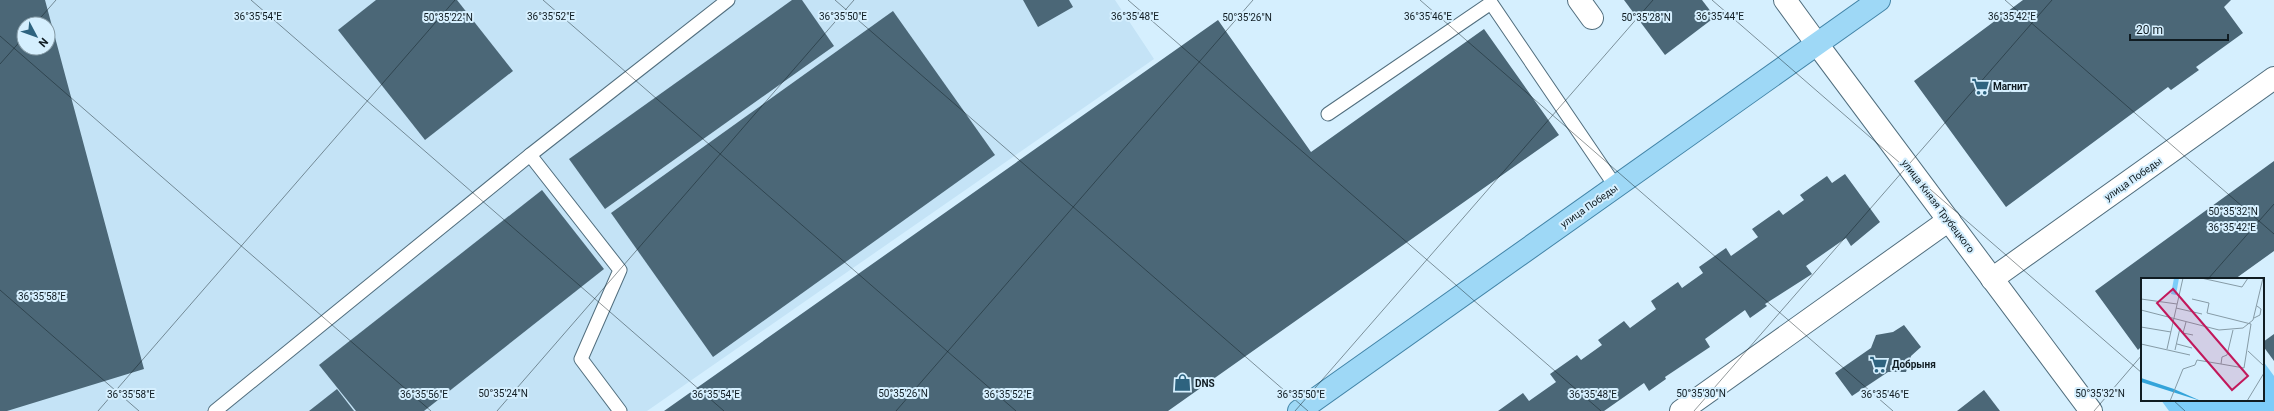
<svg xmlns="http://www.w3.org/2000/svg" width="2274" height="411" font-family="Roboto,sans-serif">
<rect width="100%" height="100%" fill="#d5effe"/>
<path fill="#c4e3f6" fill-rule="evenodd" d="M0 0H1115L1154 59 647 411H0ZM24 24H48V48H24Z"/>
<polygon fill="#7cccf9" points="2263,361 2274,376 2274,411 2169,411 2161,400 2263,400"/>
<g fill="#4b6777" fill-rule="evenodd">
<path d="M0 0H45L144 369 7 411H0ZM24 24H48V48H24Z"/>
<polygon points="376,0 457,0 513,71 425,140 338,30"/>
<polygon points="792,0 802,0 834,46 605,209 569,159"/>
<polygon points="1023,0 1069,0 1073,7 1038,27"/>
<polygon points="1624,0 1702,0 1715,17 1665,55"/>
<polygon points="2023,0 2231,0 2224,7 2243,33 2196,67 2199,70 2171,90 2168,87 2006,207 1914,81"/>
<polygon points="893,11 995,155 713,357 611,213"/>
<polygon points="1218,20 1311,152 1484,29 1559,135 1168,411 664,411"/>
<polygon points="2274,161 2274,251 2235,279 2142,279 2142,346 2138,350 2095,291"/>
<polygon points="1845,174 1880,222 1851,246 1846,238 1806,266 1812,274 1765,304 1767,306 1750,318 1745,310 1705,339 1710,347 1665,377 1666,379 1649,391 1644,383 1604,411 1498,411 1523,393 1529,401 1556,382 1550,374 1577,355 1581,360 1602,345 1598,340 1624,321 1630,328 1656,309 1651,301 1678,282 1682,288 1703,273 1699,267 1726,248 1731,256 1758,237 1752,229 1779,210 1783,215 1804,200 1800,195 1827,176 1832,183"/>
<polygon points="542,190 604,269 424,411 356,411 319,365"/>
<polygon points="1904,325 1921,347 1911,356 1906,372 1888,372 1852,396 1835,373 1871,348 1876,335 1893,332"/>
<polygon points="2274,334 2274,361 2263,346 2263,342"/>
<polygon points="337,389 354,411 309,411"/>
<polygon points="1984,390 2000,411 1957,411"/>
</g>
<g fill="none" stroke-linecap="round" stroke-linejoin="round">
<defs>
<g id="service">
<polyline points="1328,114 1491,3 1616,187"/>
<polyline points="530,155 728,0"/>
<polyline points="215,411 530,155 620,270 581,359 620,411"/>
</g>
<g id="minor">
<polyline points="1579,0 1592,18"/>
<polyline points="1785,0 1817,44"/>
<polyline points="1992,279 2274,78"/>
<polyline points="1681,411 1949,220"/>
</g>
<polyline id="tertiary" points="1817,44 2091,411"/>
<polyline id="primary" points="1299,411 1879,0"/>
</defs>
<use href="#service" stroke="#516e7e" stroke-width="15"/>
<use href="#minor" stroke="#516e7e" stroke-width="24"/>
<use href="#tertiary" stroke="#516e7e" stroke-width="24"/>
<use href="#primary" stroke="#4385a8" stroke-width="24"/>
<use href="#service" stroke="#fff" stroke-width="13"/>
<use href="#minor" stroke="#fff" stroke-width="22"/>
<use href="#tertiary" stroke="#fff" stroke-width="22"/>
<use href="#primary" stroke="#9ed8f6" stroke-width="22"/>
</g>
<path fill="none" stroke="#101c22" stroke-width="1" stroke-opacity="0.45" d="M251 0 724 411M543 0 1016 411M835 0 1308 411M1128 0 1601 411M1420 0 1893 411M1712 0 2142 373M2005 0 2274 234M35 24 56 0M0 36 431 411M0 64 24 37M2208 279 2274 204M0 290 139 411M2173 400 2185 411M98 411 455 0M497 411 854 0M896 411 1253 0M1295 411 1653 0M1694 411 2052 0M2094 411 2142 355"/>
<defs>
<symbol id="supermarket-bare" viewBox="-9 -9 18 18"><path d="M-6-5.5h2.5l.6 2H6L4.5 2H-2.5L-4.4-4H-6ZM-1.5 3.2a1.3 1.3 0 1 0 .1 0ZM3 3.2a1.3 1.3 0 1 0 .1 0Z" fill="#2e637f" stroke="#d5effe" stroke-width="2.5" paint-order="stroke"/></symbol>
<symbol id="shop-bare" viewBox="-9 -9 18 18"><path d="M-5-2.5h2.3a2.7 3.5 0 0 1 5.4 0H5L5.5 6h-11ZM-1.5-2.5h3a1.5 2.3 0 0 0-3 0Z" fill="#2e637f" stroke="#d5effe" stroke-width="2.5" paint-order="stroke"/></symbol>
</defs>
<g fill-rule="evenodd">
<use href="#supermarket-bare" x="1968" y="74" width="25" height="25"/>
<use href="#supermarket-bare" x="1866" y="352" width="25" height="25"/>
<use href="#shop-bare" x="1170" y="370" width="25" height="25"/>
</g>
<g text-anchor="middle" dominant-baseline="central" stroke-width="4" stroke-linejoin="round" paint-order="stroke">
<g font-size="10" font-weight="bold" fill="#101c22" stroke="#d5effe" text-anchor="start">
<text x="1993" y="86">Магнит</text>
<text x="1892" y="364">Добрыня</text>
<text x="1195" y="383">DNS</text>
</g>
<g font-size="10" fill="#101c22" stroke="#d5effe">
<text transform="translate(2133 179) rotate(-35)">улица Победы</text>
<text transform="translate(1589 206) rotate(-35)">улица Победы</text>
<text transform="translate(1938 206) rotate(53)">улица Князя Трубецкого</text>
</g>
</g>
<g transform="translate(2141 278)">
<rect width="123" height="123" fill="#d5effe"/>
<path d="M33 0H38L35 17 30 16Z" fill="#7cccf9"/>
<path d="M0 100 33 111 60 123 0 104Z" fill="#34a4da"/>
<path fill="none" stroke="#869ba6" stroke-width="1" d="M60 0 101 9 107 0M0 21 36 26M51 21 68 25 66 35 110 46 103 90 80 86 81 79 86 77 92 52M35 30 61 36M0 32 78 52 102 50 112 42 122 0M113 40 119 37 120 31 116 28M45 44 42 55 52 57M0 49 30 54M0 66 49 77M36 66 51 70M26 71 42 0M34 72 39 50M107 73 123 88M29 123 42 91 54 87 56 82 80 86M106 123 123 95"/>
<path fill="#c2185b" fill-opacity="0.15" stroke="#c2185b" stroke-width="2" d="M32 11 107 98 91 112 16 25Z"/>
<rect width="123" height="123" fill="none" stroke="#101c22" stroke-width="2"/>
</g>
<g font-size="10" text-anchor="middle" fill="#101c22" stroke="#d5effe" stroke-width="4" stroke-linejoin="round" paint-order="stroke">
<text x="1135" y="20">36°35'48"E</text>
<text x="1720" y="20">36°35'44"E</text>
<text x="258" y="20">36°35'54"E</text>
<text x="551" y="20">36°35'52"E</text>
<text x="843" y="20">36°35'50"E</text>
<text x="1428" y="20">36°35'46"E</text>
<text x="2012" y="20">36°35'42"E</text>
<text x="448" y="21">50°35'22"N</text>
<text x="1247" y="21">50°35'26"N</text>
<text x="1646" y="21">50°35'28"N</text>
<text x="2233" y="215">50°35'32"N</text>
<text x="2232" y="231">36°35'42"E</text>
<text x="42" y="300">36°35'58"E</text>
<text x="503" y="397">50°35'24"N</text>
<text x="903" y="397">50°35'26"N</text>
<text x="1701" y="397">50°35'30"N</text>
<text x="2100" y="397">50°35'32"N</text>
<text x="131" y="398">36°35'58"E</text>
<text x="424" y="398">36°35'56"E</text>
<text x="716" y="398">36°35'54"E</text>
<text x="1008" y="398">36°35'52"E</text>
<text x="1301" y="398">36°35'50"E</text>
<text x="1593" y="398">36°35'48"E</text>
<text x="1885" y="398">36°35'46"E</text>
</g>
<g transform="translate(36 36) rotate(131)"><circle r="19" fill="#d5effe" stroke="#869ba6"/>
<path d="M0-3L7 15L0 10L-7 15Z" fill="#2e637f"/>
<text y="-6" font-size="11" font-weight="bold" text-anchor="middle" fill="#101c22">N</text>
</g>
<path d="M2130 34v6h98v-6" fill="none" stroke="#101c22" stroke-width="2"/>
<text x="2136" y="34" font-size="12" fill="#101c22" stroke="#d5effe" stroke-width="3" paint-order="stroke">20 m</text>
</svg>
